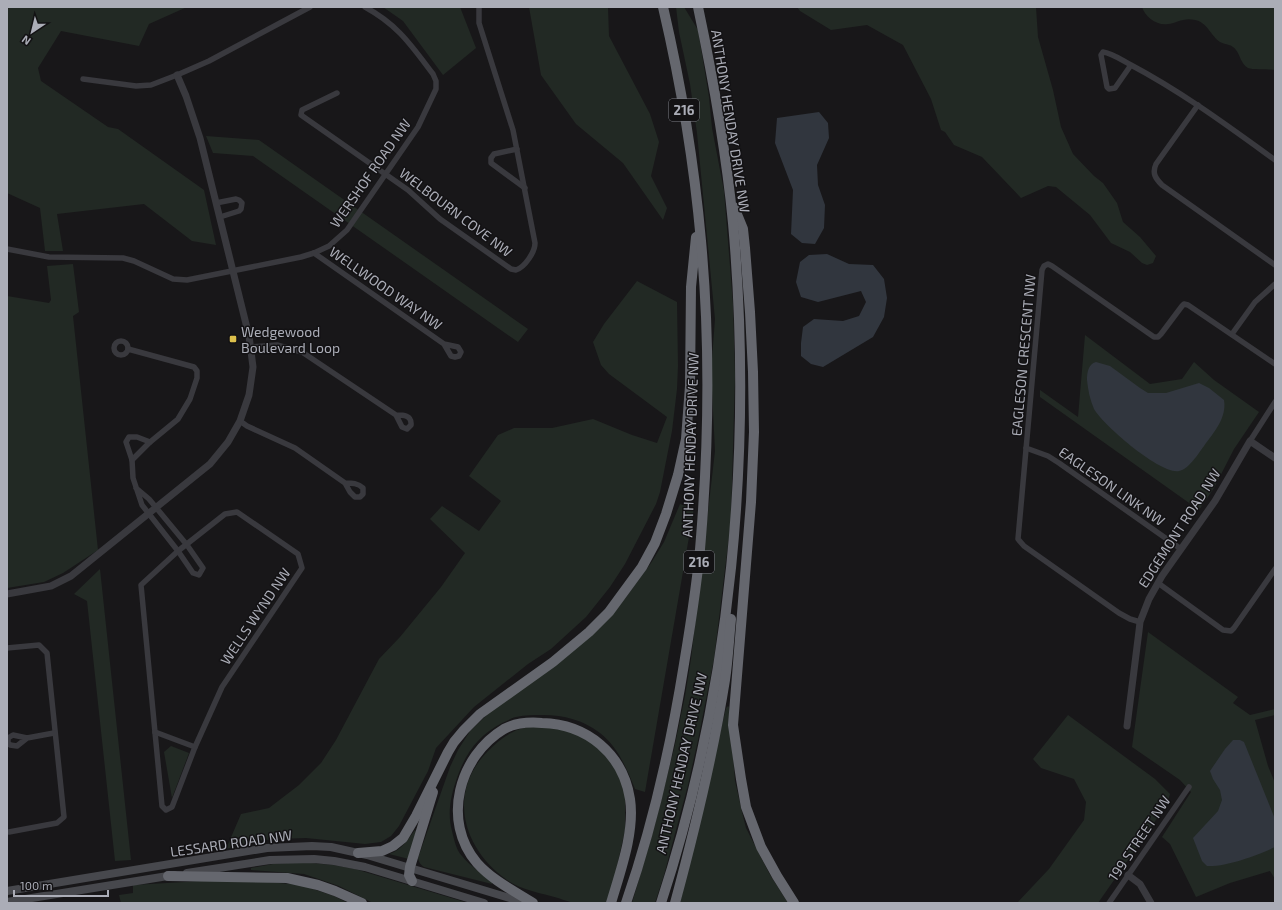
<svg xmlns="http://www.w3.org/2000/svg" width="1282" height="910" font-family="'Exo 2',sans-serif">
<rect width="100%" height="100%" fill="#181719"/>
<g fill="#222924">
<polygon points="7,7 187,7 149,24 139,46 61,31 38,68 41,81 108,127 118,129 204,190 216,245 192,241 144,204 57,214 63,251 45,251 40,208 7,193"/>
<polygon points="383,7 460,7 476,48 443,75 403,21"/>
<polygon points="529,7 608,7 609,36 650,114 659,142 651,176 667,208 663,220 623,163 576,124 541,75"/>
<polygon points="676,7 684,7 698,30 709,97 712,128 724,191 733,304 735,376 731,520 714,659 698,740 688,785 664,875 655,903 632,903 654,828 674,749 685,696 691,659 715,451 711,371 715,319 697,133 690,84 679,32"/>
<polygon points="797,7 1036,7 1038,37 1053,90 1061,127 1073,154 1094,176 1103,183 1117,203 1123,222 1140,237 1156,256 1153,263 1147,265 1142,263 1130,252 1111,243 1090,215 1056,187 1048,186 1021,198 982,157 954,145 945,132 941,130 931,99 903,45 867,25 831,30 800,11"/>
<path d="M1142 7H1275V70C1268 69 1253 70 1248 68 1241 64 1240 55 1236 50 1232 44 1226 45 1220 42 1211 36 1207 22 1195 20 1184 17 1177 23 1168 24 1157 26 1145 17 1142 7Z"/>
<polygon points="206,136 259,140 528,329 518,342 253,156 213,153"/>
<polygon points="73,264 79,312 73,316 98,550 63,573 44,582 7,588 7,296 49,303 51,300 47,266"/>
<polygon points="637,281 677,302 678,366 677,389 672,431 660,492 656,504 625,564 610,587 586,617 551,649 528,664 474,707 436,748 428,771 399,826 391,836 381,842 365,844 306,838 276,839 253,841 226,849 241,814 269,808 299,785 321,763 336,740 379,659 400,637 441,587 465,553 430,519 442,506 479,531 501,501 469,476 498,435 514,428 552,428 593,419 632,435 657,443 667,417 609,374 601,365 593,342 604,324"/>
<polygon points="1085,335 1150,384 1182,379 1194,362 1214,380 1259,412 1234,449 1214,488 1199,510 1040,397 1040,390 1078,417"/>
<path d="M680 504 694 508 645 792 635 789C627 769 618 747 600 733 583 720 564 715 543 715 534 715 525 715 516 717 511 718 507 721 502 723 478 736 466 752 457 778 451 795 447 813 452 831 454 839 456 850 462 856 470 866 483 874 492 881V884L424 867C421 865 419 863 418 858L450 767 458 750 470 731 491 711 617 609 651 563 664 542Z"/>
<polygon points="100,569 131,860 115,861 87,601 74,594"/>
<polygon points="1148,632 1238,697 1233,703 1250,715 1275,709 1275,715 1255,720 1268,766 1275,783 1275,879 1270,871 1230,883 1196,897 1170,844 1162,837 1191,792 1180,780 1132,747"/>
<polygon points="728,706 729,707 735,781 743,816 746,828 769,873 788,903 680,903 726,708"/>
<polygon points="1068,715 1155,779 1170,794 1167,804 1098,903 1017,903 1049,869 1084,820 1086,802 1074,779 1041,768 1033,759"/>
<path d="M551 726 570 730 591 742 610 759 625 788V830L609 903C599 903 588 904 578 903 572 903 564 900 558 898 541 893 521 890 507 880 462 848 447 792 488 751 498 741 510 731 524 728 532 726 542 727 551 726Z"/>
<polygon points="171,746 189,753 172,798 164,752"/>
<path d="M415 830 416 831 409 859 389 854C402 850 407 840 415 830Z"/>
<polygon points="301,862 333,865 355,869 468,903 373,903 339,886 304,874 251,870 251,868 273,864"/>
<polygon points="236,879 301,885 334,896 348,903 121,903 119,895 133,893 133,885"/>
</g>
<g fill="#31363e">
<polygon points="819,112 828,123 829,138 817,165 818,185 825,205 824,228 815,244 802,243 791,234 793,190 775,143 777,118"/>
<polygon points="827,254 849,264 873,265 884,279 887,298 884,317 873,337 823,367 811,364 801,356 801,343 803,327 814,319 843,321 859,316 866,302 861,291 818,302 801,297 796,282 800,262 809,255"/>
<path d="M1096 362 1110 366 1140 388 1148 393H1166L1199 383 1209 388 1224 400C1227 418 1214 432 1204 446 1198 454 1189 469 1179 471 1161 475 1103 425 1094 409 1090 400 1088 390 1087 380 1087 373 1088 364 1096 362Z"/>
<path d="M1233 740H1240L1244 742 1275 819V847C1258 855 1226 867 1207 866L1202 861 1193 838 1218 811 1222 800 1220 790 1213 779 1210 771 1225 749Z"/>
</g>
<g fill="none" stroke-linecap="round" stroke-linejoin="round">
<g stroke="#39393e" stroke-width="5.5">
<path d="M1131 65 1115 88 1109 89 1107 87 1101 55 1103 52C1112 53 1123 61 1131 65 1182 92 1228 126 1275 160"/>
<polyline points="83,79 136,86 151,85 177,75 209,61 310,7"/>
<path d="M337 93 302 110 301 115 408 190 440 219 511 269 516 270C525 267 535 252 535 243L513 130 479 23V7"/>
<path d="M1198 105 1156 164C1152 173 1155 178 1162 185L1275 265"/>
<polyline points="517,149 494,154 491,158 491,163 525,188"/>
<polyline points="216,203 236,199 239,200 242,203 241,209 239,211 220,217"/>
<path d="M7 249 49 257 123 258 134 261 173 279 187 280 301 257 314 253 329 246 347 230 418 127 436 89V81L433 74C411 45 398 25 365 7"/>
<polyline points="314,253 444,344 451,356 455,357 459,356 461,352 458,347 444,344"/>
<polyline points="1232,334 1255,302 1275,284"/>
<circle cx="121" cy="348" r="7"/>
<path d="M251 347 277 345 302 352 396 415 402 427 407 429 411 425C412 415 403 415 396 415"/>
<polyline points="128,349 194,367 197,371 197,378 190,399 178,419 150,442 132,460"/>
<path d="M240 421 247 426 295 448 345 483 350 492 355 497H360L363 494V488C358 483 352 483 345 483"/>
<polyline points="1250,441 1275,402"/>
<polyline points="1026,448 1048,456 1059,463 1181,549"/>
<polyline points="136,488 149,499 187,545 203,568 199,575 193,573 178,551 142,505 133,478 132,460 126,442 129,437 137,437 150,442"/>
<polygon points="237,512 298,554 302,568 222,687 195,747 172,807 166,810 162,806 141,585 178,551 225,514"/>
<polyline points="1158,583 1223,630 1231,631 1234,628 1275,569"/>
<polyline points="1140,622 1130,619 1119,613 1024,546 1018,539 1042,270 1044,266 1048,264 1052,266 1154,337 1158,337 1161,334 1182,306 1184,304 1188,305 1275,364"/>
<polyline points="7,648 39,645 47,653 64,817 57,823 9,832"/>
<polyline points="155,732 195,747"/>
<polyline points="27,738 17,746 10,745 8,742 8,738 13,735 27,738 54,733"/>
<polyline points="1109,903 1189,787"/>
</g>
<g stroke="#39393e" stroke-width="7">
<polyline points="7,594 51,586 71,576 210,464 228,442 240,421 249,395 253,367 249,336 200,138 186,96 177,75"/>
<polyline points="1127,726 1139,631 1140,622 1149,599 1162,576 1215,501 1250,441 1275,458"/>
<polyline points="1128,875 1140,884 1151,903"/>
</g>
<g stroke="#47484d" stroke-width="8">
<polyline points="187,873 270,860 314,859 334,861 365,867 484,903"/>
<polyline points="7,891 267,848 312,846 331,847 367,855 526,903"/>
<polyline points="7,902 174,875"/>
</g>
<g stroke="#65676e" stroke-width="10">
<polyline points="734,207 743,229 745,248 750,312 753,372 754,432 751,502 733,725 741,779 746,807 761,847 777,876 794,903"/>
<polyline points="358,853 382,851 393,846 403,838 416,816 448,752 454,742 464,730 480,714 553,662 589,632 609,612 642,567 655,543 666,514 678,475 686,439 690,386 691,287 696,237"/>
<polyline points="168,876 287,878 318,885 335,891 362,903"/>
<polyline points="412,881 409,875 410,867 433,792"/>
<path d="M533 903C514 891 492 880 477 863 441 821 459 756 504 729 515 723 530 722 542 723 587 724 623 754 630 799 635 832 620 872 611 903"/>
<path d="M626 903C653 825 671 745 684 664 691 622 698 580 701 537 709 439 710 339 701 241 694 162 681 84 663 7"/>
<path d="M661 903C732 686 753 450 733 223 726 150 713 78 698 7"/>
<path d="M675 903C695 829 713 755 725 680 728 660 729 639 731 619"/>
</g>
</g>
<rect fill="#ddc04c" stroke="#131214" stroke-width="1.5" x="229" y="335" width="8" height="8" rx="2"/>
<g text-anchor="middle" dominant-baseline="central" stroke-width="3" stroke-linejoin="round" paint-order="stroke">
<g fill="#131214" stroke="#7d7e86" stroke-width="1">
<rect x="669" y="99" width="30" height="22" rx="3"/>
<rect x="684" y="551" width="30" height="22" rx="3"/>
</g>
<g font-size="13" font-weight="bold" fill="#abadb7">
<text x="684" y="110">216</text>
<text x="699" y="562">216</text>
</g>
<g font-size="14" fill="#abadb7" stroke="#131214">
<text transform="translate(731 121) rotate(81)">ANTHONY HENDAY DRIVE NW</text>
<text transform="translate(370 173) rotate(-55)">WERSHOF ROAD NW</text>
<text transform="translate(456 212) rotate(37)">WELBOURN COVE NW</text>
<text transform="translate(386 288) rotate(35)">WELLWOOD WAY NW</text>
<text transform="translate(1023 355) rotate(-85)">EAGLESON CRESCENT NW</text>
<text transform="translate(690 445) rotate(-88)">ANTHONY HENDAY DRIVE NW</text>
<text transform="translate(1112 486) rotate(35)">EAGLESON LINK NW</text>
<text transform="translate(1179 528) rotate(-57)">EDGEMONT ROAD NW</text>
<text transform="translate(255 616) rotate(-56)">WELLS WYND NW</text>
<text transform="translate(681 763) rotate(-77)">ANTHONY HENDAY DRIVE NW</text>
<text transform="translate(1139 838) rotate(-56)">199 STREET NW</text>
<text transform="translate(231 843) rotate(-8)">LESSARD ROAD NW</text>
</g>
<g font-size="14" fill="#abadb7" stroke="#131214" text-anchor="start">
<text x="241" y="331">Wedgewood<tspan x="241" dy="16">Boulevard Loop</tspan></text>
</g>
</g>
<rect width="1282" height="910" fill="none" stroke="#abadb7" stroke-width="16"/>
<g transform="translate(32 32) rotate(215)" stroke="#131214" stroke-width="3" paint-order="stroke">
<path d="M0-3L7 15L0 10L-7 15Z" fill="#abadb7"/>
<text y="-6" font-size="11" font-weight="bold" text-anchor="middle" fill="#abadb7">N</text>
</g>
<path d="M14 890v6h94v-6" fill="none" stroke="#abadb7" stroke-width="2"/>
<text x="20" y="890" font-size="12" fill="#abadb7" stroke="#131214" stroke-width="3" paint-order="stroke">100 m</text>
</svg>
